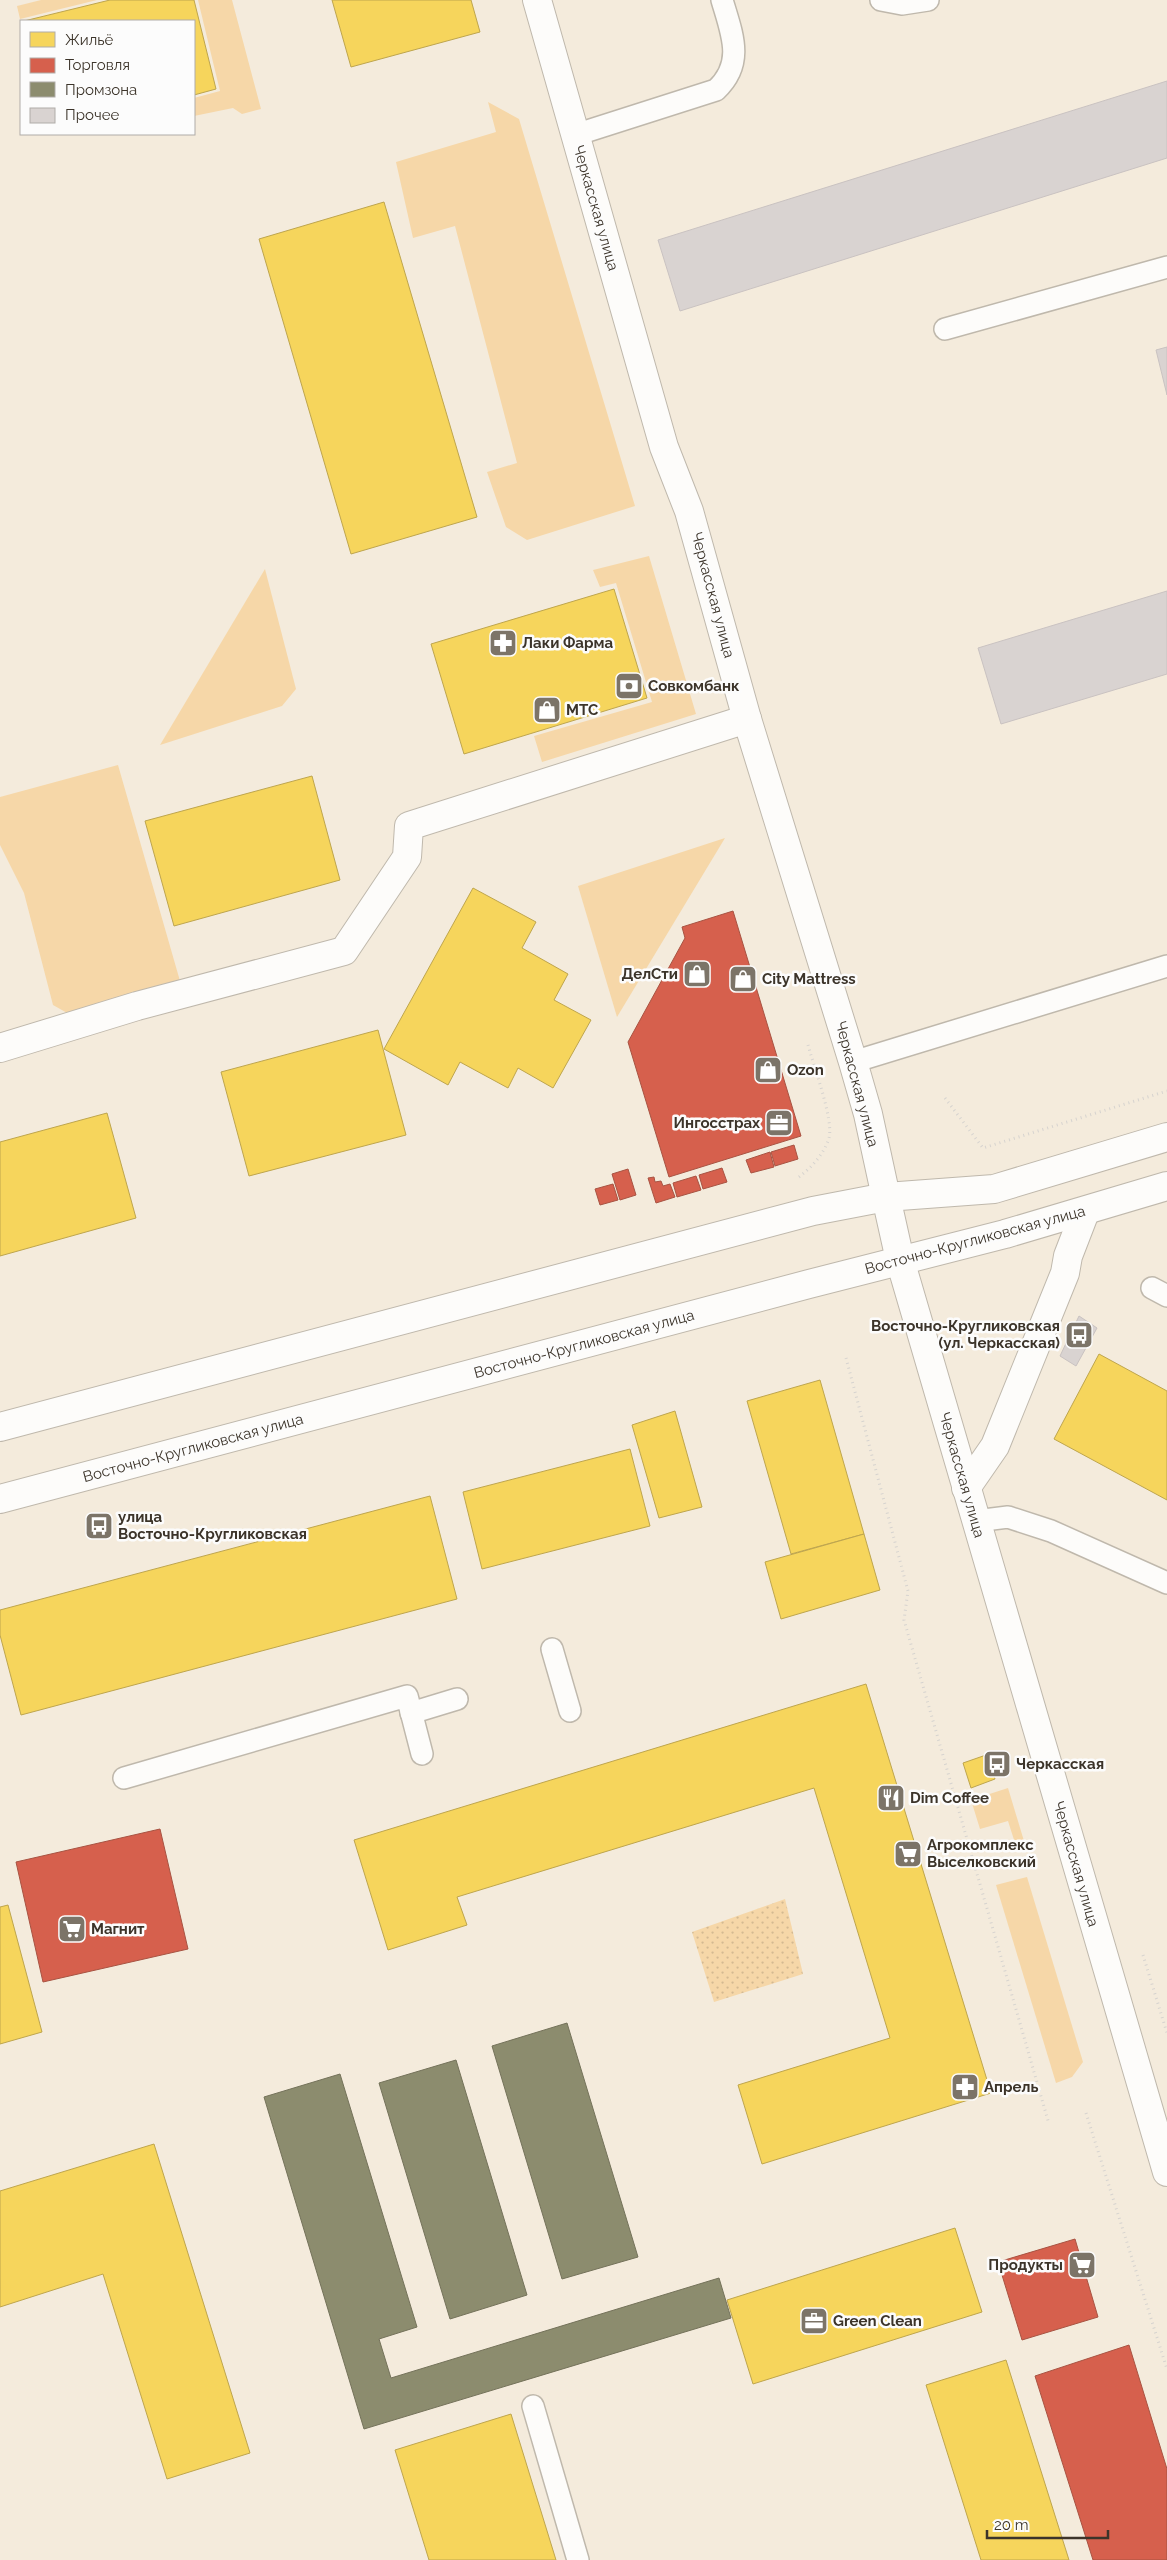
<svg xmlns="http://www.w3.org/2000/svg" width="1167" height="2560" font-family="Raleway,sans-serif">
<defs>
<pattern id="park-dots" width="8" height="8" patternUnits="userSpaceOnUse" patternTransform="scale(1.25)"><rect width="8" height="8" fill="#f6d7a8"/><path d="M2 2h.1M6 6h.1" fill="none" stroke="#d4b991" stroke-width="1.8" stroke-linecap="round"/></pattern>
</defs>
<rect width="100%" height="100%" fill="#f4ebdc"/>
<g fill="#f6d7a8">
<polygon points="41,0 97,0 20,19 17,6"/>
<polygon points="198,0 232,0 261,109 242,114 233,108 194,116 194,98 220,91"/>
<polygon points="488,102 519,119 635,506 527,540 506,527 487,472 517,463 455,226 413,238 396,162 496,132"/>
<polygon points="649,556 696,714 542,762 534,736 652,702 616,583 600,587 593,570"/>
<polygon points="265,569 296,689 282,706 160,745"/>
<polygon points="118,765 180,981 69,1014 53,1005 24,893 0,845 0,797"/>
<polygon points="725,838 617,1017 578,886"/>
<polygon points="1008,1788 1024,1841 1015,1843 1008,1821 980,1829 971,1800"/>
<polygon points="1027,1877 1083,2062 1072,2077 1056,2083 996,1885"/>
</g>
<polygon fill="url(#park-dots)" points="785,1899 803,1974 714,2002 692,1932"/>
<g fill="#f6d55c" stroke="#bea54d">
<polygon points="110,0 194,0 216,89 194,95 194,21 24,21"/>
<polygon points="332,0 471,0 480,32 351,67"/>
<polygon points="384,202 477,517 351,554 259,239"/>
<polygon points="614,589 647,698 464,754 431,644"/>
<polygon points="312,776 340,880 174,926 145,821"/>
<polygon points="473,888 536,922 522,948 568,974 554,1000 591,1020 553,1088 518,1068 508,1088 460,1062 448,1085 384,1049"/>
<polygon points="378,1030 406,1135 249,1176 221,1072"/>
<polygon points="107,1113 136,1218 0,1256 0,1142"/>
<polygon points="1099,1354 1167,1391 1167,1500 1054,1439"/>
<polygon points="820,1380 864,1534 791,1554 747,1401"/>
<polygon points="675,1411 702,1507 659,1518 632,1425"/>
<polygon points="630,1449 650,1526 482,1569 463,1492"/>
<polygon points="430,1496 457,1599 21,1715 0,1635 0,1610"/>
<polygon points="864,1534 880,1590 781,1619 765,1562"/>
<polygon points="866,1684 991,2093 762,2164 738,2085 890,2038 814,1788 457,1897 467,1925 388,1950 354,1840"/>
<polygon points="986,1755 995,1779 971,1788 963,1763"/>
<polygon points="8,1905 42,2032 0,2044 0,1907"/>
<polygon points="154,2144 250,2453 167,2479 103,2274 0,2307 0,2191"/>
<polygon points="955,2228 982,2312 753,2384 727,2300"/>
<polygon points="1006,2360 1069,2560 981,2560 926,2385"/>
<polygon points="511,2414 556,2560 429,2560 395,2450"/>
</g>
<g fill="#d6604d" stroke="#a85342">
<polygon points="733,911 801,1136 669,1177 628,1042 685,938 682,927"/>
<polygon points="794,1145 798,1159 775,1166 771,1152"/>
<polygon points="770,1152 774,1167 751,1173 746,1160"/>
<polygon points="722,1168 727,1182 703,1189 699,1175"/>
<polygon points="628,1169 636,1195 620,1200 612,1174"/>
<polygon points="696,1176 701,1190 677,1197 673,1183"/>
<polygon points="654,1177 655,1182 661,1181 663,1186 670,1184 675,1197 656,1203 648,1178"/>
<polygon points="613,1184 618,1200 600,1205 595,1189"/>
<polygon points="160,1829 188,1949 43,1982 16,1862"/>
<polygon points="1075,2239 1098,2317 1022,2340 998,2262"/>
<polygon points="1129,2345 1167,2469 1167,2560 1093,2560 1035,2376"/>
</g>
<g fill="#8c8c6e" stroke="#74725a">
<polygon points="567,2023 638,2257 562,2279 492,2046"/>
<polygon points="456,2060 527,2295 450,2319 379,2083"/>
<polygon points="340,2074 417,2327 379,2339 391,2378 719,2278 731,2318 364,2429 264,2097"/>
</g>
<g fill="#d9d3d1" stroke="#c9c2c1">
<polygon points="1167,81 1167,158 680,311 658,240"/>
<polygon points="1167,347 1167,395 1156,350"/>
<polygon points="1167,591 1167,674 1001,724 978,648"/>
<polygon points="1079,1316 1097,1328 1076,1366 1060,1356"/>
</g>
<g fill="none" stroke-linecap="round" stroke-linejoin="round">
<defs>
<g id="service">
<polyline points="881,0 902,4 928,0"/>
<path d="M575 135 716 90C745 63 732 34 722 0"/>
<polyline points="945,329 1167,267"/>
<polyline points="853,1062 1167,966"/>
<polyline points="1152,1288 1167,1296"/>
<polyline points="976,1521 1008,1517 1051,1531 1167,1583"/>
<polyline points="552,1649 570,1711"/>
<polyline points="411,1713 457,1699"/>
<polyline points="124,1778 407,1696 422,1754"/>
<polyline points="533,2406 578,2560"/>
</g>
<g id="minor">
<polyline points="537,0 664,447 689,511 747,719 853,1062 868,1114 886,1197"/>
<polyline points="0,1048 137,1006 344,951 407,857 409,826 747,719"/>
</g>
<g id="tertiary">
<polyline points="886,1197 900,1260 1167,2172"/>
<polyline points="0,1427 813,1211 886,1197 994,1189 1167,1137"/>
<polyline points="966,1488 995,1446 1065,1273 1068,1256 1085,1212"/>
<polyline points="0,1499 809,1284 1005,1234 1167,1186"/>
</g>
</defs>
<use href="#service" stroke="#bfb8ac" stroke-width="24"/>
<use href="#minor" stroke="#bfb8ac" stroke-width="30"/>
<use href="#tertiary" stroke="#bfb8ac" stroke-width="30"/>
<g stroke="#d6d3cf" stroke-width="3" stroke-dasharray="1 4" stroke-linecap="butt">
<polyline points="945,1098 983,1148 1167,1091"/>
<path d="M799 1177C812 1167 824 1154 829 1138 834 1120 813 1064 808 1045"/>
<polyline points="846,1358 908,1591 904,1620 1049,2124"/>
<polyline points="1143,1955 1167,2033"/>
<polyline points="1086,2113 1167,2369"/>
</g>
<use href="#service" stroke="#fdfcfa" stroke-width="21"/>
<use href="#minor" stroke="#fdfcfa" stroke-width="28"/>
<use href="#tertiary" stroke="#fdfcfa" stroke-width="28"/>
</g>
<defs>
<symbol id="pharmacy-square" viewBox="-11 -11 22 22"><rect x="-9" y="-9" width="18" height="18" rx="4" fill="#7c7468" stroke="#fcfcfc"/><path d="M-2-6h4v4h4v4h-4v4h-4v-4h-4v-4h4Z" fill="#fff"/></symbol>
<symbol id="bank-square" viewBox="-11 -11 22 22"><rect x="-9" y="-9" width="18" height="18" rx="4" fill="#7c7468" stroke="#fcfcfc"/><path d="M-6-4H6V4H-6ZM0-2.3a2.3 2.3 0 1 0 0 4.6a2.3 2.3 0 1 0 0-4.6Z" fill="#fff"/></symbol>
<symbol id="shop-square" viewBox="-11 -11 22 22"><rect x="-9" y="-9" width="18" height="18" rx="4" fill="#7c7468" stroke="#fcfcfc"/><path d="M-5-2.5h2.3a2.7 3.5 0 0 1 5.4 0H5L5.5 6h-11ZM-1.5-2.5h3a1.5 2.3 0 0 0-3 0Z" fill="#fff"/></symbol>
<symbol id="office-square" viewBox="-11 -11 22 22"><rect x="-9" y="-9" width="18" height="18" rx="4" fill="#7c7468" stroke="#fcfcfc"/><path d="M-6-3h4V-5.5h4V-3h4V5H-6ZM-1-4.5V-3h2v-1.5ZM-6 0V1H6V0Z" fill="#fff"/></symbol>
<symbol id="bus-square" viewBox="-11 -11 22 22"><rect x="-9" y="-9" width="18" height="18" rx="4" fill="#7c7468" stroke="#fcfcfc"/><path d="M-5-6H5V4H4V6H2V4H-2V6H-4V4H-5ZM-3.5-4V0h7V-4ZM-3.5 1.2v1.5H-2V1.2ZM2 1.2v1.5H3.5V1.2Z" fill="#fff"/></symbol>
<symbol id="restaurant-square" viewBox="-11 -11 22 22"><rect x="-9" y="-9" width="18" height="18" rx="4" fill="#7c7468" stroke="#fcfcfc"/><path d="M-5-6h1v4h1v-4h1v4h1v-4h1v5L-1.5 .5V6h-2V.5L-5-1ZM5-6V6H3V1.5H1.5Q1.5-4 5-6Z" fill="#fff"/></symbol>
<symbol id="supermarket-square" viewBox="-11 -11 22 22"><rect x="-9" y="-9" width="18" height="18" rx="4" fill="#7c7468" stroke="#fcfcfc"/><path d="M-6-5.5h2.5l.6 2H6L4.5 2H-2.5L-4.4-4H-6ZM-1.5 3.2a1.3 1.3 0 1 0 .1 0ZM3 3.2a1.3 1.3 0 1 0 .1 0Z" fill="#fff"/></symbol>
</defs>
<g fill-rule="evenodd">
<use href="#pharmacy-square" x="487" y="627" width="32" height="32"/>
<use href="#bank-square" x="613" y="670" width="32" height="32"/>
<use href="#shop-square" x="531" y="694" width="32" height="32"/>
<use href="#shop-square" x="681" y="958" width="32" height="32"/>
<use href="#shop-square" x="727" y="963" width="32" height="32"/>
<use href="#shop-square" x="752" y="1054" width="32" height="32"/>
<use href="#office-square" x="763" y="1107" width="32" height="32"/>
<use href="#bus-square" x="1063" y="1319" width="32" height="32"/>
<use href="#bus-square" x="83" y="1510" width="32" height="32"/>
<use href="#bus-square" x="981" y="1748" width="32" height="32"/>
<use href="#restaurant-square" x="875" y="1782" width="32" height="32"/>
<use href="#supermarket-square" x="892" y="1838" width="32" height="32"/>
<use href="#supermarket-square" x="56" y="1913" width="32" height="32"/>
<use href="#pharmacy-square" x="949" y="2071" width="32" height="32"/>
<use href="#supermarket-square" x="1066" y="2249" width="32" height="32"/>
<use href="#office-square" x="798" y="2305" width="32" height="32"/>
</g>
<g text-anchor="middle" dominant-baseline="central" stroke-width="5" stroke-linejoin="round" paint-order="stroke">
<g font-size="15" fill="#3c342a" stroke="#fcfcfc">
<text transform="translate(596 208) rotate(74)">Черкасская улица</text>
<text transform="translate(713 595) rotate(75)">Черкасская улица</text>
<text transform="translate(857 1084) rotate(75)">Черкасская улица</text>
<text transform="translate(975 1240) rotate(-15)">Восточно-Кругликовская улица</text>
<text transform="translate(584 1344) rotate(-15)">Восточно-Кругликовская улица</text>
<text transform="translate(193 1448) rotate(-15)">Восточно-Кругликовская улица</text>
<text transform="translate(962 1475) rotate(74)">Черкасская улица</text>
<text transform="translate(1076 1864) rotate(74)">Черкасская улица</text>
</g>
<g font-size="15" font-weight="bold" fill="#3c342a" stroke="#fcfcfc" text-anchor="start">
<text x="522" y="643">Лаки Фарма</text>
<text x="648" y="686">Совкомбанк</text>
<text x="566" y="710">МТС</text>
<text x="678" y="974" text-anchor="end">ДелСти</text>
<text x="762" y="979">City Mattress</text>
<text x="787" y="1070">Ozon</text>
<text x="760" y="1123" text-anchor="end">Ингосстрах</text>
<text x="1060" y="1326" text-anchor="end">Восточно-Кругликовская<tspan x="1060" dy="17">(ул. Черкасская)</tspan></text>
<text x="118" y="1517">улица<tspan x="118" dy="17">Восточно-Кругликовская</tspan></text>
<text x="1016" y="1764">Черкасская</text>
<text x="910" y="1798">Dim Coffee</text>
<text x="927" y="1845">Агрокомплекс<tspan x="927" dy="17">Выселковский</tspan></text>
<text x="91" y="1929">Магнит</text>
<text x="984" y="2087">Апрель</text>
<text x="1063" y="2265" text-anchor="end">Продукты</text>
<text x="833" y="2321">Green Clean</text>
</g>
</g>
<rect x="20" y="20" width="175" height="115" fill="#fcfcfc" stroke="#afaca8"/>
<rect x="30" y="32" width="25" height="15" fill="#f6d55c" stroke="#afaca8"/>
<text x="65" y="45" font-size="15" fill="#3c342a">Жильё</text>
<rect x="30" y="58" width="25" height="15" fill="#d6604d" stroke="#afaca8"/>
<text x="65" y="70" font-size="15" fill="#3c342a">Торговля</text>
<rect x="30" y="82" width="25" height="15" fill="#8c8c6e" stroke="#afaca8"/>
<text x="65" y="95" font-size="15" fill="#3c342a">Промзона</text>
<rect x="30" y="108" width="25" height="15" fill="#d9d3d1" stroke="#afaca8"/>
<text x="65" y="120" font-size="15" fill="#3c342a">Прочее</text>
<path d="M987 2530v8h121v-8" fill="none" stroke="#3c342a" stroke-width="2.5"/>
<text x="994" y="2530" font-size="15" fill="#3c342a" stroke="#fcfcfc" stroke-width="4" paint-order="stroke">20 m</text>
</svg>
